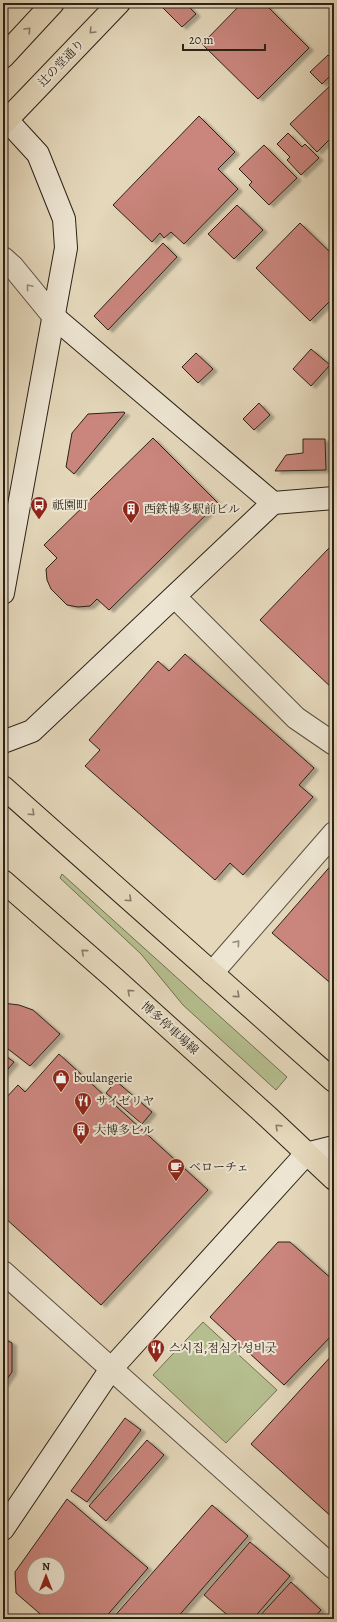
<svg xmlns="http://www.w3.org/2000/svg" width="337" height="1622" font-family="Alegreya,'Noto Serif JP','Noto Serif KR',serif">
<defs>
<filter id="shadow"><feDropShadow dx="4.5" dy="2.5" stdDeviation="1" flood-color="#0004"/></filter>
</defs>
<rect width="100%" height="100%" fill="#e4d7ba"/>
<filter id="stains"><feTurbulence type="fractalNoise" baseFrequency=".005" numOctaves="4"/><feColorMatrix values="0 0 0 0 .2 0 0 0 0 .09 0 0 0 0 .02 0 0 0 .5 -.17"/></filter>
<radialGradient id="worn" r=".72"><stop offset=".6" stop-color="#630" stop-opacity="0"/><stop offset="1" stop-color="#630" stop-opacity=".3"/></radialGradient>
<g fill="#b5be8f" stroke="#707054">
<polygon points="62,874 287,1077 276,1090 183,1005 141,954 60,878"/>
<polygon points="203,1322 277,1390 226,1443 153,1375"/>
</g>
<g fill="#ca857d" stroke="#2a2218" fill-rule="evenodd" filter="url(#shadow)">
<polygon points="166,3 185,3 196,14 182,27 163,8"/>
<polygon points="242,3 264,3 309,48 258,99 202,44"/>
<polygon points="328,55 334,61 334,72 322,84 310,72"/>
<polygon points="334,82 334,135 317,152 290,124"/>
<polygon points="199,116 235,152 218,169 238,189 184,244 171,232 164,238 160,233 152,242 113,205"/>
<polygon points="288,133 302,147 305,144 319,158 301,175 287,160 290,157 277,144"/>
<polygon points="264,145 297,178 269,205 249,185 252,182 239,169"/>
<polygon points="237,205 263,230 234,259 208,234"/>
<polygon points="300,223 334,256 334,297 310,321 256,268"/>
<polygon points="163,243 177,257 108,330 94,316"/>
<polygon points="311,349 330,365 311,386 293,369"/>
<polygon points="196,353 213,369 198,383 182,367"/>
<polygon points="259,403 270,415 254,430 243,419"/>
<polygon points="124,412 125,413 74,474 66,467 72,433 88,414"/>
<polygon points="153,438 218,503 109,610 97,599 90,606 78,607 67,605 51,589 47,580 46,569 57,558 44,545"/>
<polygon points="303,439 325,439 326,470 275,471 286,455 303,453"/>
<polygon points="329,548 334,552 334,690 260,620"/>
<polygon points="185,654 314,768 299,785 313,797 243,875 230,863 215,880 85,766 100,750 89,740 158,661 169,671"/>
<polygon points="334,862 334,986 272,933"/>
<polygon points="3,1003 19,1005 33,1010 60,1034 30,1066 3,1045"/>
<polygon points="3,1054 14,1062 3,1075"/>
<polygon points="59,1054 208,1190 101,1305 3,1216 3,1101 18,1085 25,1092"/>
<polygon points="116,1081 152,1112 142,1124 106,1093"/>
<polygon points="278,1242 290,1242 334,1281 334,1333 284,1385 210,1317"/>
<polygon points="3,1338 12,1343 12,1372 3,1385"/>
<polygon points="334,1353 334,1519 251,1444"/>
<polygon points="125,1418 141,1430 87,1502 71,1491"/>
<polygon points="147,1440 164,1455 106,1521 89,1506"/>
<path d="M67 1499 148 1568 104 1619H46L16 1593 15 1572ZM34 1564H58V1588H34Z"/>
<polygon points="212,1505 248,1536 176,1619 112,1619"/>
<polygon points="250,1542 290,1576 253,1619 232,1619 204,1595"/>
<polygon points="291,1582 321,1610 313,1619 257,1619"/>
</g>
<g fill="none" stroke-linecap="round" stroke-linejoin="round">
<defs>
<g id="street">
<polyline points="3,258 13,267 54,317"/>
<polyline points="175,597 296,718 334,744"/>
<polyline points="212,973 334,833"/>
<polyline points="3,1272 334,1568"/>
</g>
<g id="secondary">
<polyline points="3,116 38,154 64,219 66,248 3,593"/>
<polyline points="54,317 273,503 334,498"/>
<polyline points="3,742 32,731 273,503"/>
<polyline points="3,1529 111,1369 306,1154 334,1147"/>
</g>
<g id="primary">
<polyline points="3,787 334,1081"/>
<polyline points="3,881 114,978 268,1117 334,1179"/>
</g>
<g id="highway">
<polyline points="3,57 53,3"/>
<polyline points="3,124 119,3"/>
</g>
</defs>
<use href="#street" stroke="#584f40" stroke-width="24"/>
<use href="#secondary" stroke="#2a2218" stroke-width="24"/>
<use href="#primary" stroke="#2a2218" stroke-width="24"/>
<use href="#highway" stroke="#2a2218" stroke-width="24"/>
<use href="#street" stroke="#ede5d2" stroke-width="22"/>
<use href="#secondary" stroke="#ede5d2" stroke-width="22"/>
<use href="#primary" stroke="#e4d7ba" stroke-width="22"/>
<use href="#highway" stroke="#e4d7ba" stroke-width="22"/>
</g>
<defs><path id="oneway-chevron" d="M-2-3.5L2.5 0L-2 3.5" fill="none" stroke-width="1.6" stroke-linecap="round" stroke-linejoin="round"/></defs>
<g stroke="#877c69">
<use href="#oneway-chevron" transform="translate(28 30) rotate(-47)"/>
<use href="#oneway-chevron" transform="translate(92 31) rotate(134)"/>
<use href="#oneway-chevron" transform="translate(32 813) rotate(42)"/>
<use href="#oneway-chevron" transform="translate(129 899) rotate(42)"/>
<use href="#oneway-chevron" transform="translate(84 952) rotate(-139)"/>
<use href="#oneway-chevron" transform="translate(130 992) rotate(-138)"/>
<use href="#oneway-chevron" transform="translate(237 995) rotate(41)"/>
<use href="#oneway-chevron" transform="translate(278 1127) rotate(-136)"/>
</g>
<g stroke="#958d7e">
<use href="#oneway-chevron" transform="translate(29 287) rotate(-130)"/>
<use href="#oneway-chevron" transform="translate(237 943) rotate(-49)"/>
</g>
<defs>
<symbol id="bus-pin" viewBox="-11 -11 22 30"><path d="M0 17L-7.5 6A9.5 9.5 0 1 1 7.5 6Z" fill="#8f2418" stroke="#ede5d2"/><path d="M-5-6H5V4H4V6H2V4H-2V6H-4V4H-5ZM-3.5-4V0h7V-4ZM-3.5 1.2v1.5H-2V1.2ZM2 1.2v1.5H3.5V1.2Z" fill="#fff"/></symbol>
<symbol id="building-pin" viewBox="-11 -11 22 30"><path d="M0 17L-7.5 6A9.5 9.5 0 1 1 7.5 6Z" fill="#8f2418" stroke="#ede5d2"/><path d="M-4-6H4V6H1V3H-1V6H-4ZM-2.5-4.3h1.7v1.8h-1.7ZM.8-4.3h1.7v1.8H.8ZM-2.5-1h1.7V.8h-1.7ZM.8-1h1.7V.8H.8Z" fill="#fff"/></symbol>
<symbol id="shop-pin" viewBox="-11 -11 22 30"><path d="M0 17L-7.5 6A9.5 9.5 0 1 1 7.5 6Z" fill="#8f2418" stroke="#ede5d2"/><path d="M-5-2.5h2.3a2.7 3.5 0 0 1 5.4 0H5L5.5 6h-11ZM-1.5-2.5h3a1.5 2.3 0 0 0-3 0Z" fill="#fff"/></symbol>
<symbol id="restaurant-pin" viewBox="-11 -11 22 30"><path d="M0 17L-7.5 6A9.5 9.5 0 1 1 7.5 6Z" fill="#8f2418" stroke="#ede5d2"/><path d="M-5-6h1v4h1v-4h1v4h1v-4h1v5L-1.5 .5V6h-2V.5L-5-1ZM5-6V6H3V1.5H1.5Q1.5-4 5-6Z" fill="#fff"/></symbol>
<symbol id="cafe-pin" viewBox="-11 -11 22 30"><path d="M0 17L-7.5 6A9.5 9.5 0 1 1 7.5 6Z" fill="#8f2418" stroke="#ede5d2"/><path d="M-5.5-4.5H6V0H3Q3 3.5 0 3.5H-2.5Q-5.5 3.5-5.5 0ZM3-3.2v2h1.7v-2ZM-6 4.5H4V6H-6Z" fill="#fff"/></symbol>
</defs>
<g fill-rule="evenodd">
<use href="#bus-pin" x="29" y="495" width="20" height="27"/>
<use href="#building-pin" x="121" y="499" width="20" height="27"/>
<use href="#shop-pin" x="51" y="1068" width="20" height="27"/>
<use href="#restaurant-pin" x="73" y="1091" width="20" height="27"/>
<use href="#building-pin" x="71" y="1120" width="20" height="27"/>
<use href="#cafe-pin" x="166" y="1157" width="20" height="27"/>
<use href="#restaurant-pin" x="146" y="1338" width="20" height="27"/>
</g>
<g text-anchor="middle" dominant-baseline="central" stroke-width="4" stroke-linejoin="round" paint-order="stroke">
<g font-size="12" fill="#2a2218" stroke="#ede5d2">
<text transform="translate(61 63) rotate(-46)">辻の堂通り</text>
<text transform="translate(170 1028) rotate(42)">博多停車場線</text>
</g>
<g font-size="12" fill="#2a2218" stroke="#ede5d2" text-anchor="start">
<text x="52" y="505">祇園町</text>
<text x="144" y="509">西鉄博多駅前ビル</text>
<text x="74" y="1078">boulangerie</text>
<text x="96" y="1101">サイゼリヤ</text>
<text x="94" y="1130">大博多ビル</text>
<text x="189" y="1167">ベローチェ</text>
<text x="169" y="1348">스시집,점심가성비굿</text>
</g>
</g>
<rect width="337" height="1622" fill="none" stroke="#e4d7ba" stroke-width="16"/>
<rect x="4" y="4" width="329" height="1614" fill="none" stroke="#2a2218" stroke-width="2"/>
<rect x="8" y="8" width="321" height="1606" fill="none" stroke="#2a2218"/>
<g transform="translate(46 1576)"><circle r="19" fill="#ede5d2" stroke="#9f9788"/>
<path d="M0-3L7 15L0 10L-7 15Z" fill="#8f2418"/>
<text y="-6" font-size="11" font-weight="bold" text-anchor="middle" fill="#2a2218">N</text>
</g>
<path d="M183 44v6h82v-6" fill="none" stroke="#2a2218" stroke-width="2"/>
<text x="189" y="44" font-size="12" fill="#2a2218" stroke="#ede5d2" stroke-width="3" paint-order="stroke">20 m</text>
<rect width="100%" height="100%" filter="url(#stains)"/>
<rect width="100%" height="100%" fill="url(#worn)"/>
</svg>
